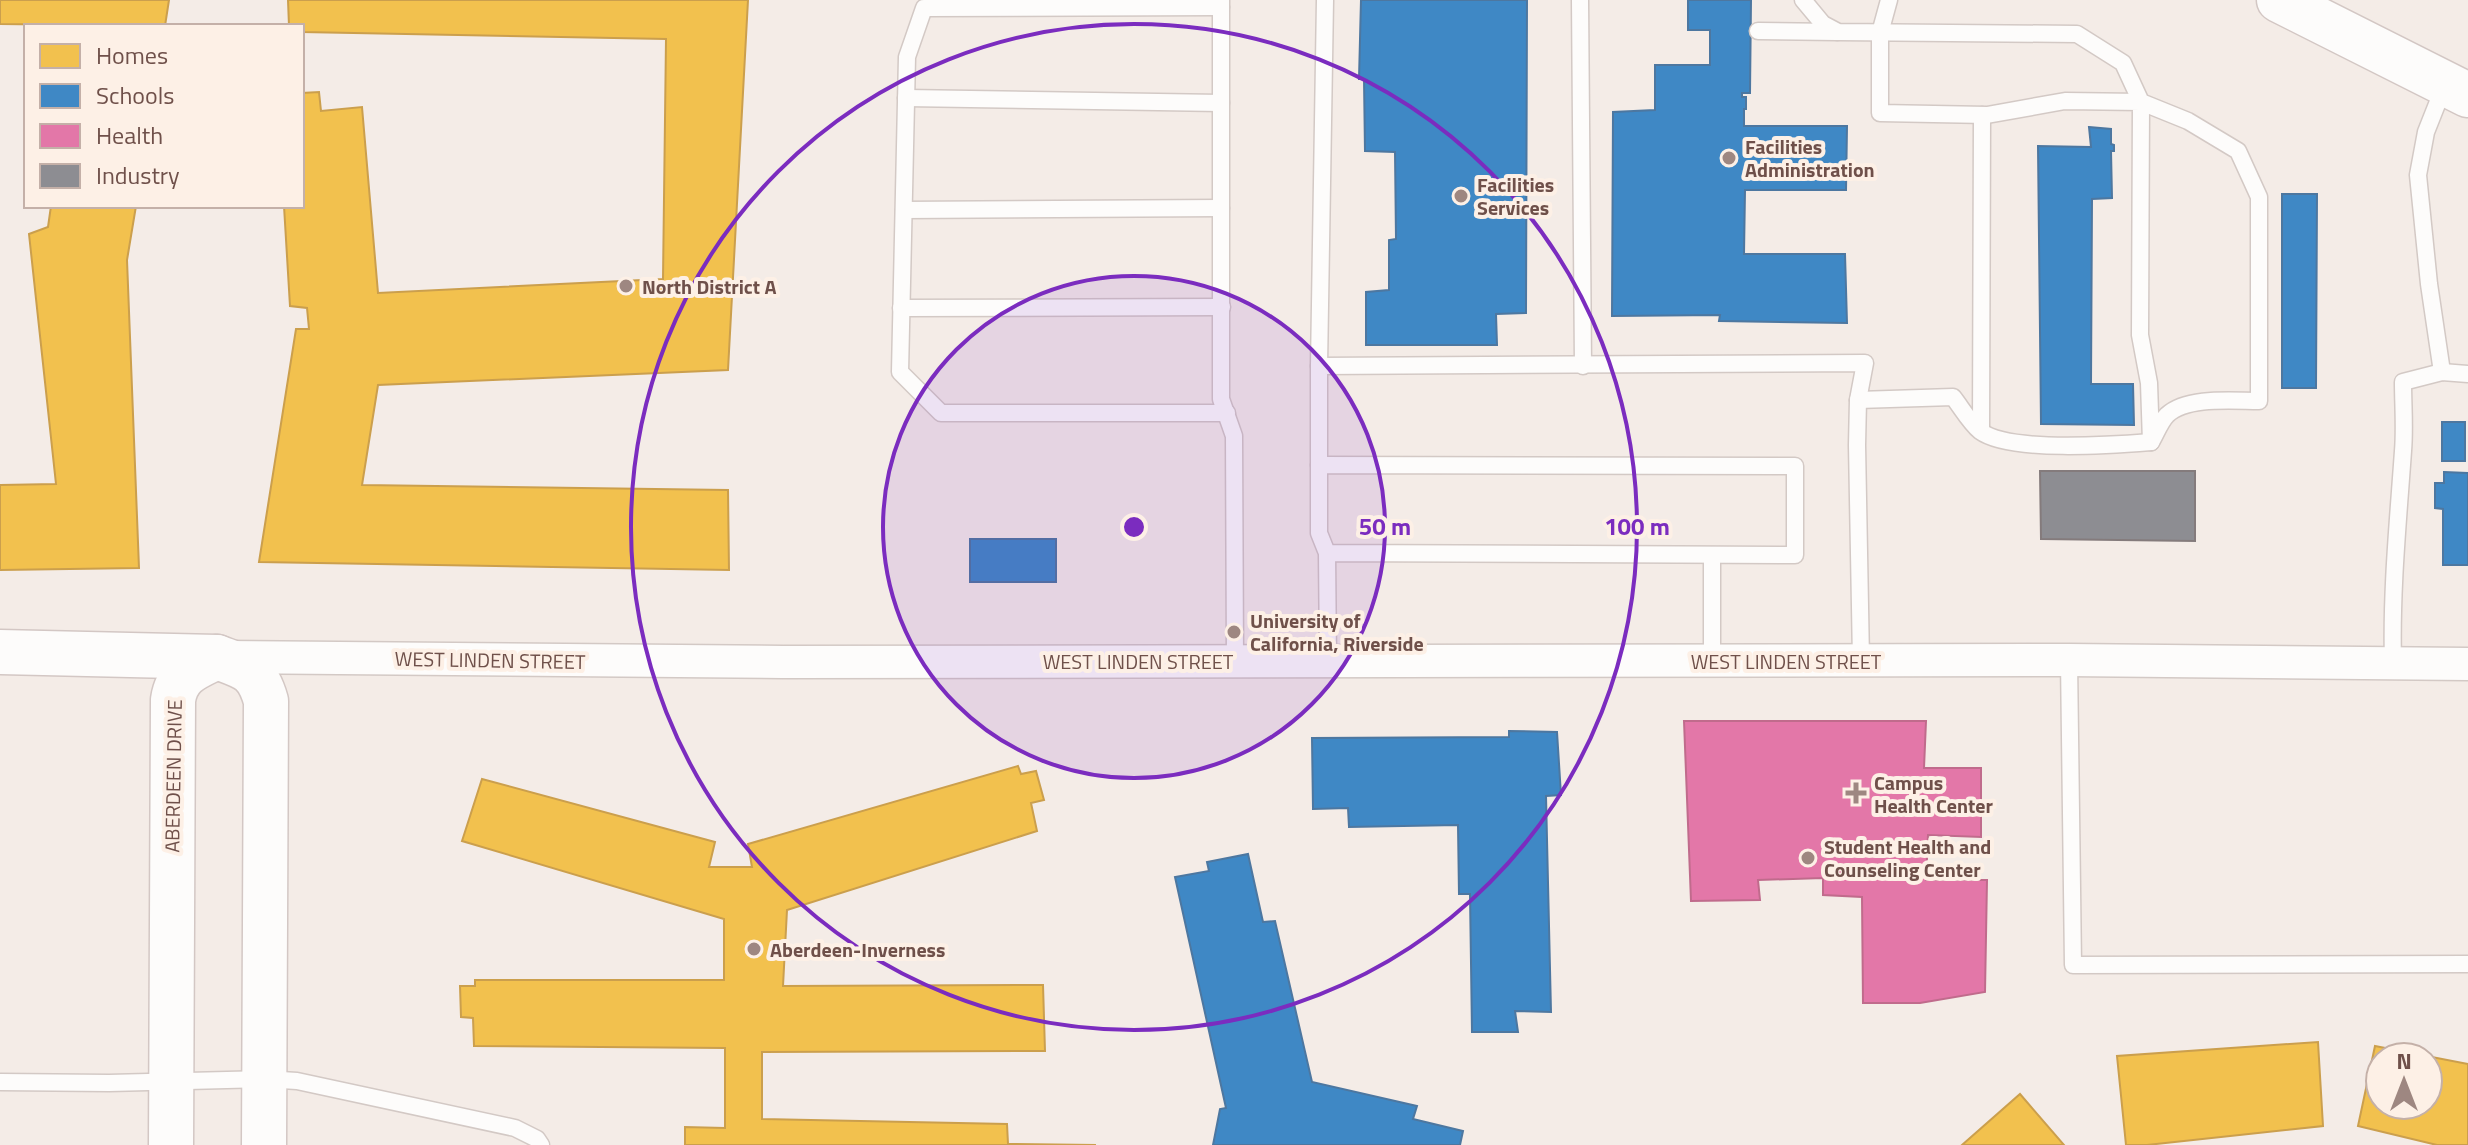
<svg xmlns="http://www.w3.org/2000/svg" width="2468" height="1145" font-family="'Titillium Web',sans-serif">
<rect width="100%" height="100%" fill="#f4ece7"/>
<g fill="#f2c14e" stroke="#cb9f4d" stroke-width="2" fill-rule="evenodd">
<polygon points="0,0 169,0 165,26 0,24"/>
<polygon points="288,0 748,0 728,370 378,385 362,485 728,490 729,570 259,562 296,329 309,329 307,308 290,306 284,206 302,206 302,93 319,92 321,111 362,107 378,293 663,279 666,39 302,32 302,26 289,26"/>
<polygon points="51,206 136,206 127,260 139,568 0,570 0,485 56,484 29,234 48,227"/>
<polygon points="1018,766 1021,774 1036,771 1044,800 1031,803 1037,831 787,910 783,986 1043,985 1045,1051 762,1052 762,1119 1007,1124 1008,1144 1096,1145 685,1145 685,1127 725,1128 725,1048 474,1046 473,1018 461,1017 460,986 475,986 475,980 724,980 724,919 462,841 482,779 715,842 709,867 752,867 748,844"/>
<polygon points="2318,1042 2323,1126 2147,1145 2126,1145 2117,1056"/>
<path d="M2375 1046 2468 1064V1145H2437L2358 1126ZM2380 1057H2428V1105H2380Z"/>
<polygon points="2020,1094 2064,1145 1962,1145"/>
</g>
<g fill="#3f88c5" stroke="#4d77a0" stroke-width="2">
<polygon points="1361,0 1527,0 1526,313 1496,314 1497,345 1366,345 1366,292 1389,290 1389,240 1396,239 1395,152 1365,151 1364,79 1359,79"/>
<polygon points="1688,0 1751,0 1750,93 1742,93 1742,97 1746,97 1746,109 1744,109 1744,126 1847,126 1846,190 1745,190 1744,254 1845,254 1847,323 1719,321 1720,315 1612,316 1613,112 1655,110 1655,65 1710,65 1710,30 1688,30"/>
<polygon points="2089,127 2111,129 2111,144 2114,145 2114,151 2111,151 2112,198 2092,199 2091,384 2133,384 2134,425 2041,424 2038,146 2091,147"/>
<polygon points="2282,194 2317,194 2316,388 2282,388"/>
<rect x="2442" y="422" width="23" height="39"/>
<polygon points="2444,472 2468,473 2468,565 2443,565 2443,509 2435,508 2435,483 2444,483"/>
<rect x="970" y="539" width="86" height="43"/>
<polygon points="1509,731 1557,732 1561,795 1546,796 1551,1012 1515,1011 1518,1032 1472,1032 1470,894 1459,894 1458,825 1349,827 1348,808 1313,809 1312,738 1509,737"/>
<polygon points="1248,854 1263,922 1275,921 1312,1082 1417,1106 1413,1119 1463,1131 1460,1145 1213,1145 1220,1109 1226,1108 1175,877 1209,871 1207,862"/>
</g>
<polygon fill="#e377a8" stroke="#c06b8c" stroke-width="2" points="1684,721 1926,721 1924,768 1981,768 1981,837 1928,835 1926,880 1987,880 1985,992 1920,1003 1863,1003 1862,897 1823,895 1823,878 1758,880 1760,900 1691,901"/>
<polygon fill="#8d8d92" stroke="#847b7c" stroke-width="2" points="2040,471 2195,471 2195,541 2041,539"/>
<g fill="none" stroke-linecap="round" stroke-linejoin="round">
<defs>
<g id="lane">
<polyline points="1221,0 1221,399 1234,436 1235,660"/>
<polyline points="1580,0 1583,366"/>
<path d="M1803 0 1823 24 1838 32 2077 34 2123 63 2141 102 2188 121 2238 151 2259 197V401C2234 401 2187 396 2167 415 2160 422 2156 434 2151 442"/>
<polyline points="1889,0 1880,33 1880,113 1987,115 2065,101 2141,102 2140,335 2149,383 2151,442"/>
<polyline points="1221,7 924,8 907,57 900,372 941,413 1227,413"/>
<polyline points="1758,31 1837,32"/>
<polyline points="906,98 1221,103"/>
<polyline points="904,210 1221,208"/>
<polyline points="901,308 1222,307"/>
<polyline points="1319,366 1325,0"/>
<polyline points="2442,372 2429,284 2418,175 2426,132 2445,84"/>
<path d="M1858 400 1953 397C1961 407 1970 423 1980 431 2010 453 2113 445 2151 442"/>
<polyline points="1981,431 1982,115"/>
<polyline points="1319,465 1319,366 1865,363 1858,400 1857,445 1861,660"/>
<polyline points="1327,553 1795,555 1795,466 1319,465 1319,533 1327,553 1328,660"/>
<polyline points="2069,660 2073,965 2468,964"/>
<polyline points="1712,661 1712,556"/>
<path d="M2393 663C2391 592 2398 522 2403 451 2405 428 2403 405 2403 382L2442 372 2468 374"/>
<polyline points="0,1082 109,1083 265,1079 297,1081 515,1128 537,1139 541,1145"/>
</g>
<polyline id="street" points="223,657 783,662 2069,660 2468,664"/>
<g id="secondary">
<polyline points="2279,0 2468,95"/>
<path d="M0 652 217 657C246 668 257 669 266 701L264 1145"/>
<path d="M171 1145 173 700C177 673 195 668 217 657"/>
</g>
</defs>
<use href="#lane" stroke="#d3c9c5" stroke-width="19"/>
<use href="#street" stroke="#d3c9c5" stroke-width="35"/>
<use href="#secondary" stroke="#d3c7c4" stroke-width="47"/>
<use href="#lane" stroke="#fdfcfb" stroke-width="16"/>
<use href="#street" stroke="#fdfcfb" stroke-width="32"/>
<use href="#secondary" stroke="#fdfcfb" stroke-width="44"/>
</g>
<circle cx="1134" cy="527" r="251" fill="#7b2cbf" fill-opacity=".12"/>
<g fill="none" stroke="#7b2cbf" stroke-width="4">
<circle cx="1134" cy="527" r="251"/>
<circle cx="1134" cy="527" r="503"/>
</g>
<g fill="#9e8781" stroke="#fdf0e6" stroke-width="3">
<circle cx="1729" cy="158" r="8"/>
<circle cx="1461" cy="196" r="8"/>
<circle cx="626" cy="286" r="8"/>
<circle cx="1234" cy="632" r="8"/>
<path d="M1852 781h8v8h8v8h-8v8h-8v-8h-8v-8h8z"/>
<circle cx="1808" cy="858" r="8"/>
<circle cx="754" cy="949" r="8"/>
</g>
<g text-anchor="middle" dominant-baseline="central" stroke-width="8" stroke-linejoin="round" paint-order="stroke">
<g font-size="20" font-weight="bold" fill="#6f504a" stroke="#fdf0e6" text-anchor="start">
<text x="1745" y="146">Facilities<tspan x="1745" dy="23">Administration</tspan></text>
<text x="1477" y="184">Facilities<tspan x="1477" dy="23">Services</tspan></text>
<text x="642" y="286">North District A</text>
<text x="1250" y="620">University of<tspan x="1250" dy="23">California, Riverside</tspan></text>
<text x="1874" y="782">Campus<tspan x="1874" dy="23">Health Center</tspan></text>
<text x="1824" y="846">Student Health and<tspan x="1824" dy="23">Counseling Center</tspan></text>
<text x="770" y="949">Aberdeen-Inverness</text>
</g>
<g font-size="20" fill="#6f504a" stroke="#fdf0e6">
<text transform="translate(490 660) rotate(1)">WEST LINDEN STREET</text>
<text x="1138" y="661">WEST LINDEN STREET</text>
<text x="1786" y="661">WEST LINDEN STREET</text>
<text transform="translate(173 776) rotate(-89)">ABERDEEN DRIVE</text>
</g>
</g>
<circle cx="1134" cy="527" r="12" fill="#7b2cbf" stroke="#fdf0e6" stroke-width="4"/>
<g font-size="24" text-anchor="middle" font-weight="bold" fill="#7b2cbf" stroke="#fdf0e6" stroke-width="8" stroke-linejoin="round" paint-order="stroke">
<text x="1385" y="535">50 m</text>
<text x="1637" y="535">100 m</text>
</g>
<rect x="24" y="24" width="280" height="184" fill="#fdf0e6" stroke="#c4b0a8" stroke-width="2"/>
<rect x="40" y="44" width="40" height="24" fill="#f2c14e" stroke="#c4b0a8" stroke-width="2"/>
<text x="96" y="64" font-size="24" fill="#6f504a">Homes</text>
<rect x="40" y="84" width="40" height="24" fill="#3f88c5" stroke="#c4b0a8" stroke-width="2"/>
<text x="96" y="104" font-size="24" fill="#6f504a">Schools</text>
<rect x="40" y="124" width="40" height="24" fill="#e377a8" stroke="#c4b0a8" stroke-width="2"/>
<text x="96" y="144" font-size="24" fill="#6f504a">Health</text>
<rect x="40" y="164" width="40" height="24" fill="#8d8d92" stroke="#c4b0a8" stroke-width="2"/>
<text x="96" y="184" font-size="24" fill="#6f504a">Industry</text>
<g transform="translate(2404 1081)"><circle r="38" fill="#fdf0e6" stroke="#c4b0a8" stroke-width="2"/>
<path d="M0-6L14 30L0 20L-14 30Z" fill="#9e8781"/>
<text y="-12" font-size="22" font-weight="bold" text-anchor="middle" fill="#6f504a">N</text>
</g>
</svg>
